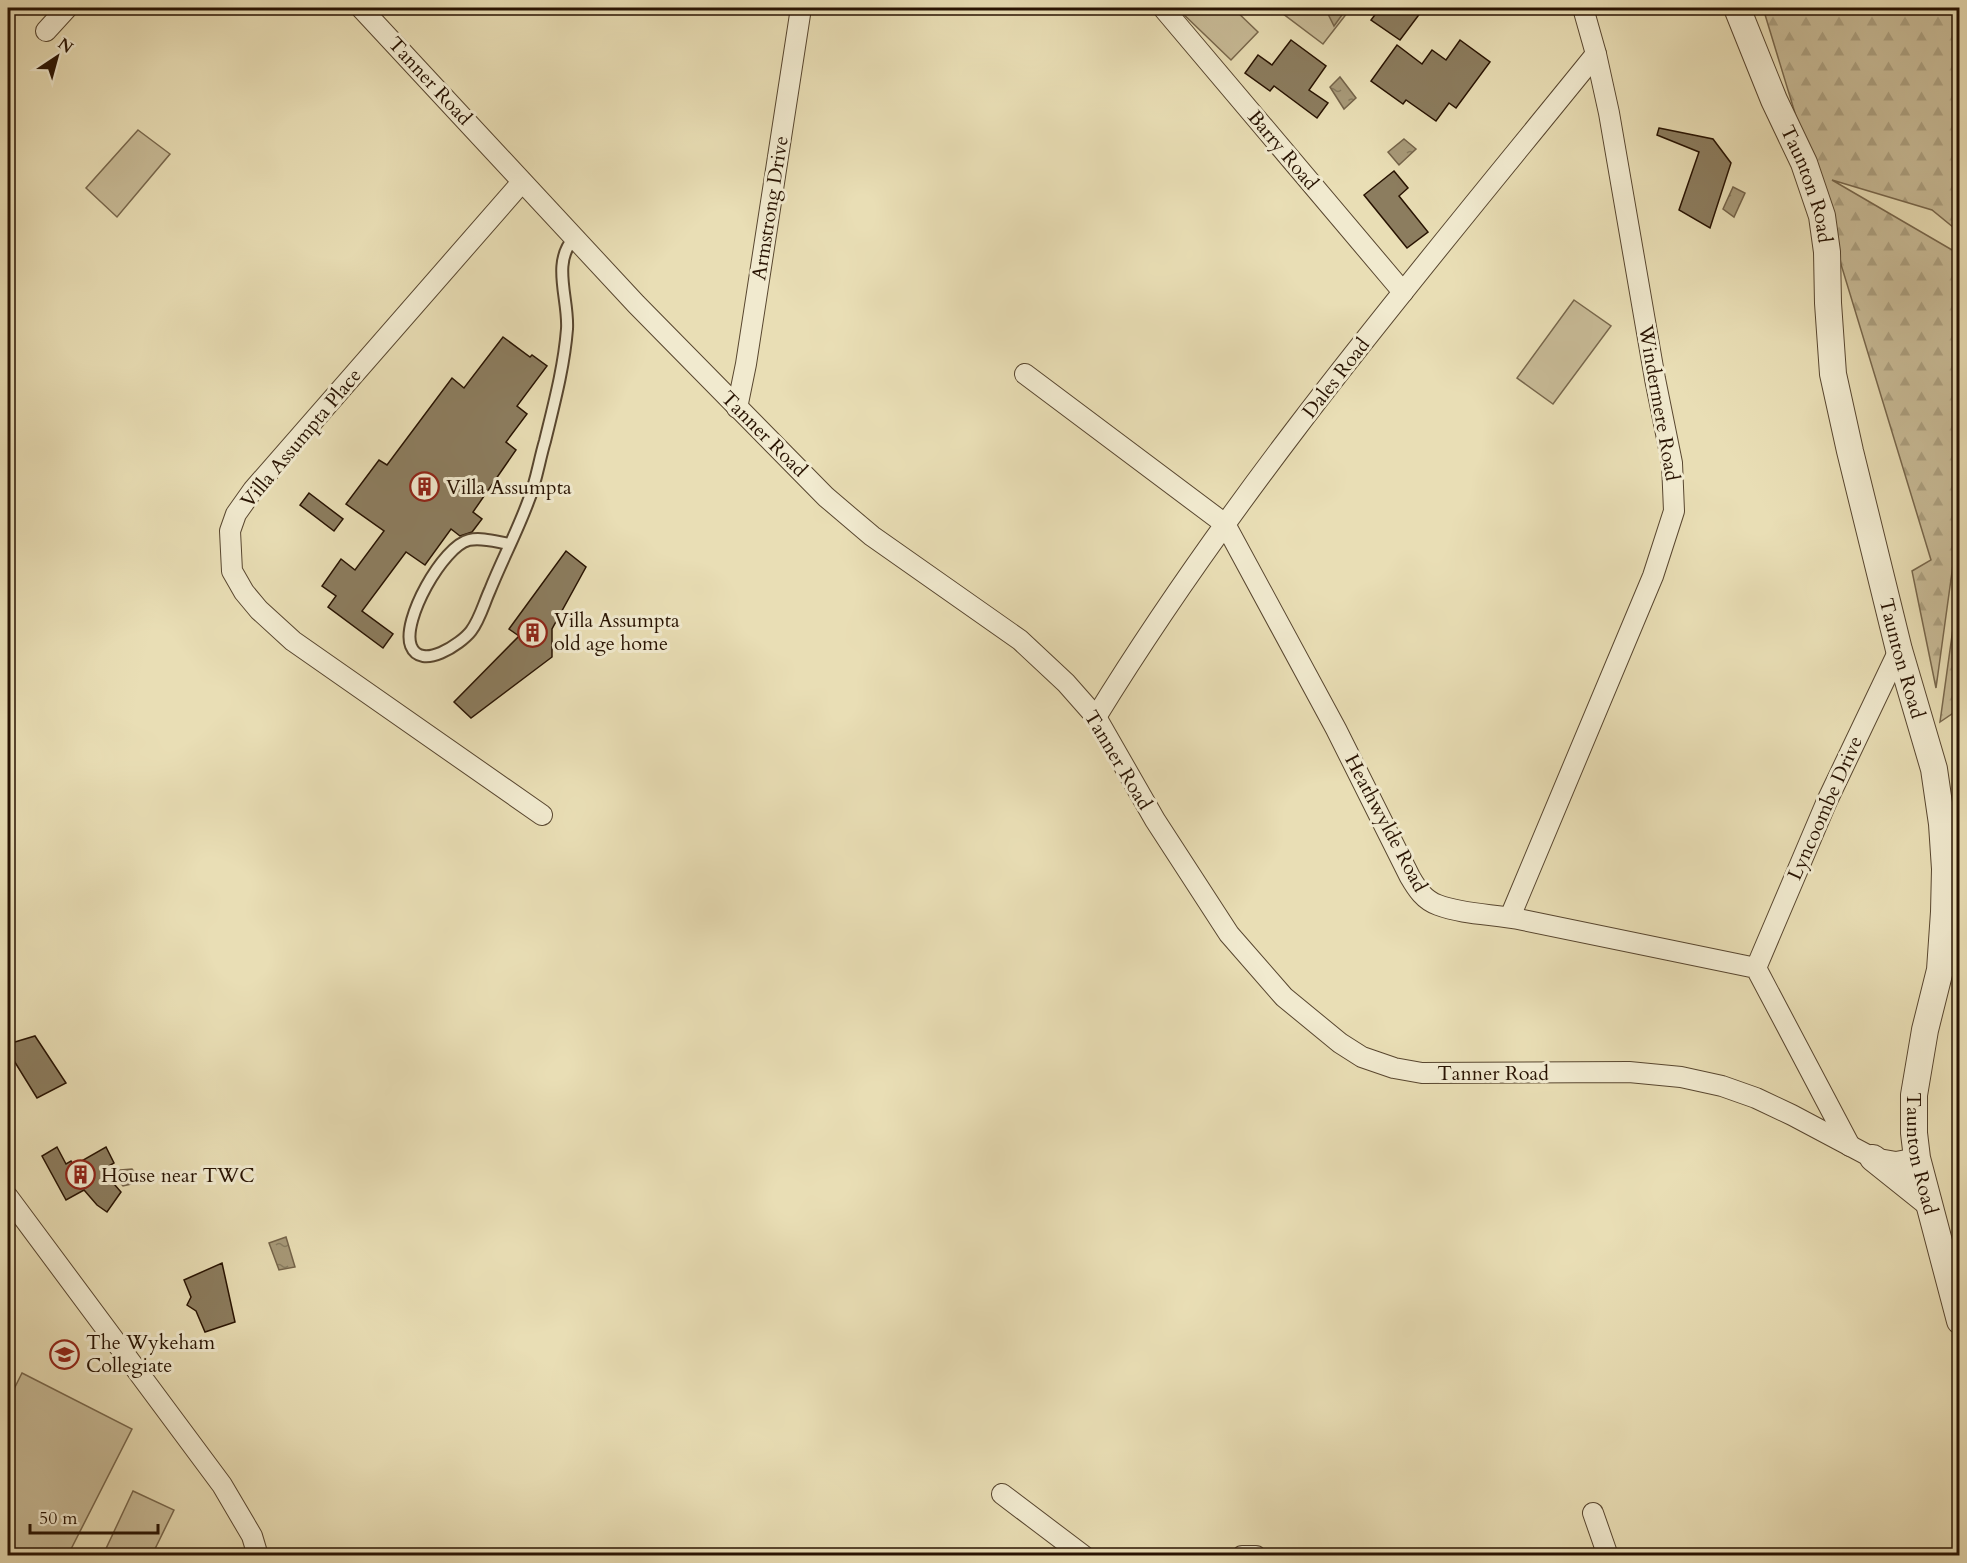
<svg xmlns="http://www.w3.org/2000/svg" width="1967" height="1563" font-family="Cardo,serif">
<defs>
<pattern id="forest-firs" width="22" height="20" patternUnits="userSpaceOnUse" patternTransform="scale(1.5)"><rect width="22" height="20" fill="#c8bb97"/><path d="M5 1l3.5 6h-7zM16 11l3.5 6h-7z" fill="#aca080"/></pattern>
<pattern id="water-ripples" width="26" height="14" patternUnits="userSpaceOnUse" patternTransform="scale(1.5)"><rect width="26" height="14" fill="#a79978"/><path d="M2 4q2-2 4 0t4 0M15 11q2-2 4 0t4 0" fill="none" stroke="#887c60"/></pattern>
</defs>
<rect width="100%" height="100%" fill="#e9deb5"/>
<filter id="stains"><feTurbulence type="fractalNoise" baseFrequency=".00333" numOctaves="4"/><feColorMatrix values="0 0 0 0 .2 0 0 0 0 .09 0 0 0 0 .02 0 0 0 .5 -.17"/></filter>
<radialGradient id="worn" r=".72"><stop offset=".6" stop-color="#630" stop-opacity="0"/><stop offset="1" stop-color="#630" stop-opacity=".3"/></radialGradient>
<g fill="url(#forest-firs)" stroke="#78674c" stroke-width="1.5">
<polygon points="1763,8 1957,8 1959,9 1959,232 1932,210 1832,180 1959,254 1960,514 1936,688 1912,571 1931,560"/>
<polygon points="1959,585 1959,709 1940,722"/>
</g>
<g fill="#c8bb97" stroke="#78674c" stroke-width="1.5">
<polygon points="1177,8 1233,8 1258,32 1231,60"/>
<polygon points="1286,8 1351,8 1323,44 1282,13"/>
<polygon points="138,130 170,154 117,217 86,188"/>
<polygon points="1574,300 1611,326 1553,404 1517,378"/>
<polygon points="22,1373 132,1429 68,1555 11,1556 8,1554 8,1401"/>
<polygon points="133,1491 174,1510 152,1555 103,1555"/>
</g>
<g fill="url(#water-ripples)" stroke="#746349" stroke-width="1.5">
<polygon points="1335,8 1347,8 1334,26 1328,14"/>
<polygon points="1340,77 1356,98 1344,109 1330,87"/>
<polygon points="1404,139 1416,149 1399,165 1388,152"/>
<polygon points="1733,187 1745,193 1734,217 1723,209"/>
<polygon points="114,1168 120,1170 132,1169 135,1173 135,1178 131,1184 123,1186 112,1174 111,1171"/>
<polygon points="286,1237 295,1267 279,1270 269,1243"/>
</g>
<g fill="#8c7d5f" stroke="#281302" stroke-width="1.5">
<polygon points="1380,8 1424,8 1400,40 1371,20"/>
<polygon points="1291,40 1326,66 1309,90 1328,103 1317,118 1274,86 1270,91 1245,73 1258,55 1272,65"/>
<polygon points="1460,40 1490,62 1456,108 1449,103 1436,121 1406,100 1403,104 1371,81 1397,45 1422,64 1432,50 1446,60"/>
<polygon points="1659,128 1713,139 1731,163 1710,228 1679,210 1699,152 1657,135"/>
<polygon points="1394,171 1408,188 1399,196 1428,232 1407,248 1364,195"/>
<polygon points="503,337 530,357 532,355 547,366 517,406 527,414 506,442 516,450 473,512 482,519 472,532 460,536 451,529 425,565 406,552 362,611 393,634 383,648 328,607 336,596 322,586 341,559 355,570 384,531 346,504 379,460 387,465 452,378 464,388"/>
<polygon points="309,493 343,519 334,531 300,505"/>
<polygon points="566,551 586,567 552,629 552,657 471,718 454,702 519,636 509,629"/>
<polygon points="35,1036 66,1083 37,1098 8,1051 8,1044"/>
<polygon points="57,1147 66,1164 71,1161 73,1166 106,1147 114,1163 102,1170 121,1192 107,1212 97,1205 84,1190 66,1200 42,1156"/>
<polygon points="222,1263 235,1322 205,1332 196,1311 187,1305 191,1297 184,1280"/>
</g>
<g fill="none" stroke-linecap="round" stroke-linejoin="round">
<defs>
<path id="service" d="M510 544C497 542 482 537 469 540 443 546 401 621 411 646 421 671 461 644 471 631 480 619 484 603 490 590 502 560 517 532 528 502 536 483 539 461 545 441 554 404 564 367 567 329 569 299 551 263 574 238"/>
<g id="minor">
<polyline points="361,8 636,304 826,497 872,536 1020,640 1066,683 1096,717 1155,820 1229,934 1284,997 1340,1043 1362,1057 1394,1068 1422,1073 1629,1072 1681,1077 1722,1086 1756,1098 1792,1115 1873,1158 1896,1162 1917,1158"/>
<polyline points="1163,8 1403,292"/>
<polyline points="46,31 67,8"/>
<polyline points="522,182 253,490 236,514 230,531 232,571 244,592 259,610 293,641 542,815"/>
<path d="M1025 374 1225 524 1336 729 1410 877C1417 889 1424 900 1438 905 1465 915 1495 914 1523 920 1601 936 1678 952 1756 968L1850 1146"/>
<polyline points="737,408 746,364 801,8"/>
<path d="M1096 717C1241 481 1422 269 1596 54"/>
<polyline points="1510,917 1653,576 1674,511 1672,463 1655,379 1609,113 1596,54 1583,8"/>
<polyline points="1756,968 1827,801 1899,650"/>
<polyline points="8,1197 222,1485 252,1536 258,1556"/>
<polyline points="1002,1494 1084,1556"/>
<polyline points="1593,1513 1608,1556"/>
<polyline points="1242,1556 1256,1556"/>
</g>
<g id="tertiary">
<path id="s1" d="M1737 8 1774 100 1804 163 1822 216 1827 252 1828 303 1833 374 1850 451 1899 650 1934 769 1942 824 1945 869 1944 912 1940 970 1925 1030 1914 1095V1133L1917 1158 1960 1321"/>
<polyline points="1873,1158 1928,1202"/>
</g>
</defs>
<use href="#service" stroke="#58462f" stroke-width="14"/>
<use href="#minor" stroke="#58462f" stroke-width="22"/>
<use href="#tertiary" stroke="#58462f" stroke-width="28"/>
<use href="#service" stroke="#f1eacf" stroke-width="10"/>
<use href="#minor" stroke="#f1eacf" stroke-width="20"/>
<use href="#tertiary" stroke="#f1eacf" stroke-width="26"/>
</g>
<defs>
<symbol id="building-ring" viewBox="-11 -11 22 22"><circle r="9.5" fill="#f1eacf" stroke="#8f2418" stroke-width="1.5"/><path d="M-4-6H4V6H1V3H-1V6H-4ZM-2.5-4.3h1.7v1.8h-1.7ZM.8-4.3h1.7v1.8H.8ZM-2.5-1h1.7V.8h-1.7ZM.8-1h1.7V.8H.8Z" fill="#8f2418"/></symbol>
<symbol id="school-ring" viewBox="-11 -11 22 22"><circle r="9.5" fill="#f1eacf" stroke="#8f2418" stroke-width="1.5"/><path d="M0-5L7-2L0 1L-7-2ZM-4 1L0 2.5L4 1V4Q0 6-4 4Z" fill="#8f2418"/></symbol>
</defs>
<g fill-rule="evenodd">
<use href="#building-ring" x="408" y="470" width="33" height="33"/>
<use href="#building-ring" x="516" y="616" width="33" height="33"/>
<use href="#building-ring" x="64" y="1158" width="33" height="33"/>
<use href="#school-ring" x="48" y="1338" width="33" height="33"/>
</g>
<g text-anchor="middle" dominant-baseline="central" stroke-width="6" stroke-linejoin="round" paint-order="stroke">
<g font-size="20" fill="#281302" stroke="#f1eacf">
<text transform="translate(430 81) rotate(47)">Tanner Road</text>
<text transform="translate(1283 150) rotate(50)">Barry Road</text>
<text stroke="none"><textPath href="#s1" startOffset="190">Taunton Road</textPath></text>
<text transform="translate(770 208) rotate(-81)">Armstrong Drive</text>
<text transform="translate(1336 378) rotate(-52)">Dales Road</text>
<text transform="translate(1659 403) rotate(80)">Windermere Road</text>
<text transform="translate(764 434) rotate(45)">Tanner Road</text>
<text transform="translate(301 438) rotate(-50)">Villa Assumpta Place</text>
<text stroke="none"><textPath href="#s1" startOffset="676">Taunton Road</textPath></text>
<text transform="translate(1118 760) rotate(59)">Tanner Road</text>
<text transform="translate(1825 808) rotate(-66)">Lyncoombe Drive</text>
<text transform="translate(1386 823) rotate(62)">Heathwylde Road</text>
<text x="1493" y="1073">Tanner Road</text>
<text stroke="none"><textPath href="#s1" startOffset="1180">Taunton Road</textPath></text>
</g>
<g font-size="20" fill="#281302" stroke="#f1eacf" text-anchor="start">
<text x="446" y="487">Villa Assumpta</text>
<text x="554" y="620">Villa Assumpta<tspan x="554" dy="23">old age home</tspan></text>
<text x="101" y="1175">House near TWC</text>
<text x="86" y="1342">The Wykeham<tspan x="86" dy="23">Collegiate</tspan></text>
</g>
</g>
<rect width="1967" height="1563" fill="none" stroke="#e9deb5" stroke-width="30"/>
<rect x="9" y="9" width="1949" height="1545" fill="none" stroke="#281302" stroke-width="3"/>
<rect x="15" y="15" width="1937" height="1533" fill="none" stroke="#281302" stroke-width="1.5"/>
<g transform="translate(57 57) rotate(36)" stroke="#f1eacf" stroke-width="4.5" paint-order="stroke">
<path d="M0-4.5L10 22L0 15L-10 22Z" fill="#281302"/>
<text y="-9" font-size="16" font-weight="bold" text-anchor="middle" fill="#281302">N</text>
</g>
<path d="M30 1524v9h128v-9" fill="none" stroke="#281302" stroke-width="3"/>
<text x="39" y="1524" font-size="18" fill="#281302" stroke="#f1eacf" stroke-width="4.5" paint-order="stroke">50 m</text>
<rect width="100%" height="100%" filter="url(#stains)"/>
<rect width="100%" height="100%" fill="url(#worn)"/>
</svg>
